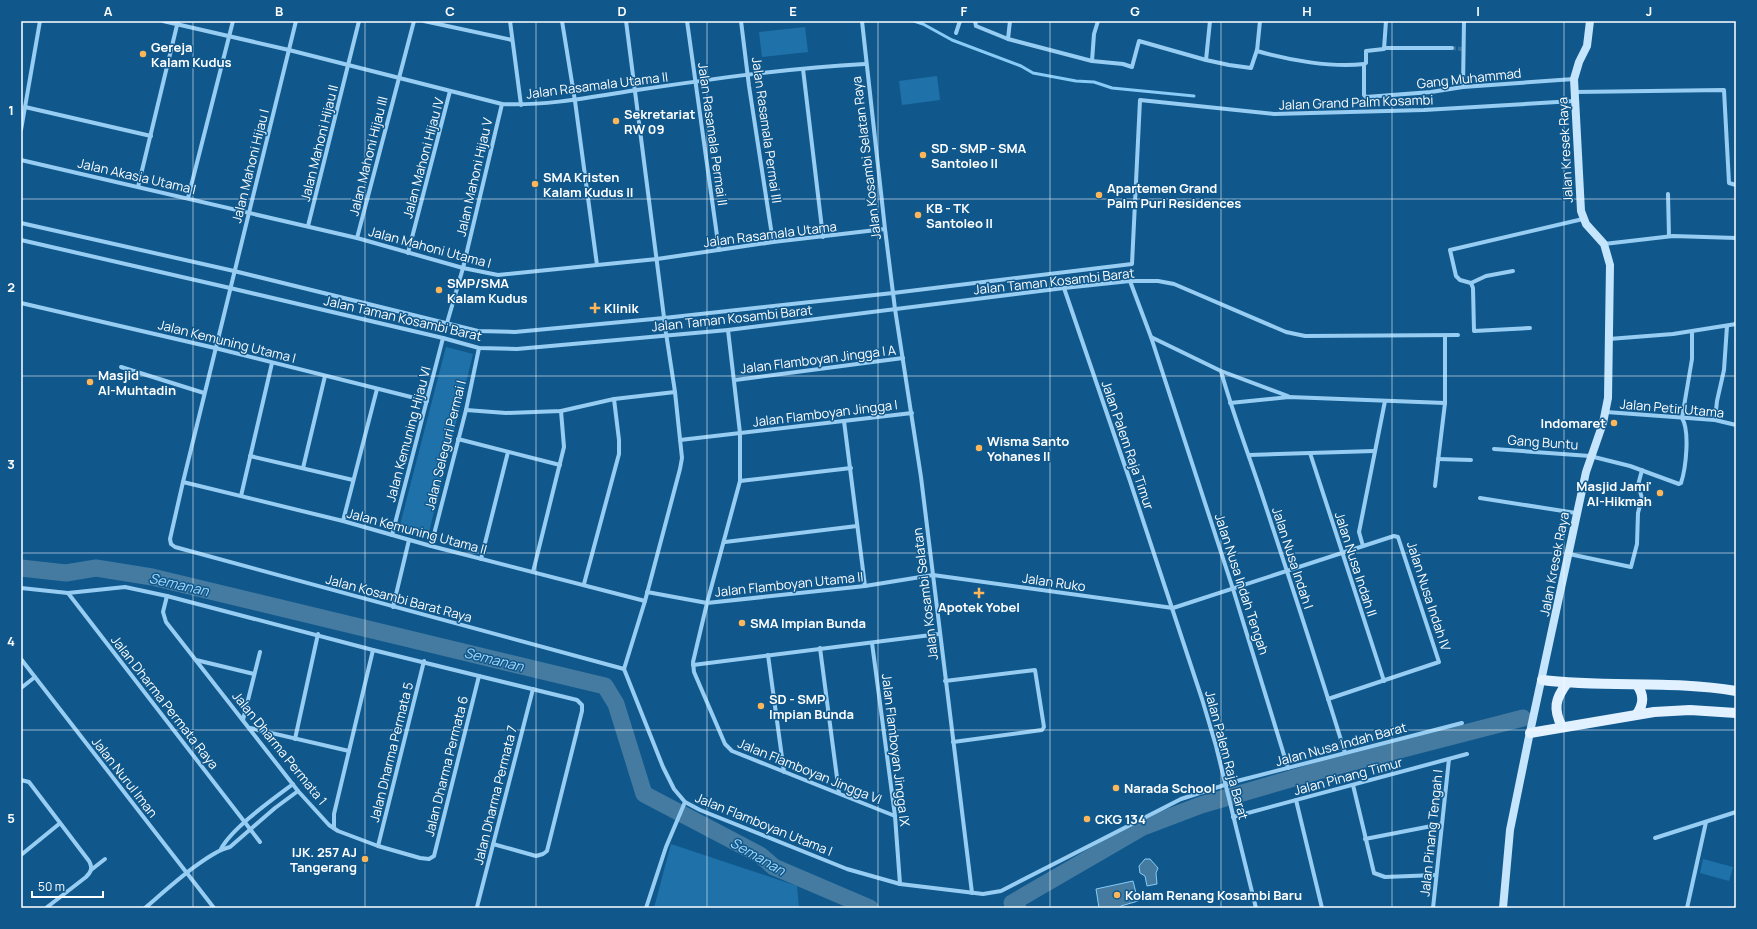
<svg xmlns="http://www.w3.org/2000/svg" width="1757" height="929" font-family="Manrope,sans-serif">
<rect width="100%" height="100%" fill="#10588c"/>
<g fill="#1e72a9">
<polygon points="805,27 808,52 762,57 759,32"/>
<polygon points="937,76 940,100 902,105 899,81"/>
<polygon points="446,347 473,354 428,536 399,529"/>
<polygon points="671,844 797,886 799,908 654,908"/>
<polygon points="1703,859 1733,867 1729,881 1700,873"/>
</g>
<g fill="#457ba1" stroke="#88cbf6">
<polygon points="1145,859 1150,859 1158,868 1156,873 1157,884 1147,886 1145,876 1140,873 1139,866"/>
<polygon points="1133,881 1138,901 1121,906 1120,908 1099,908 1096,889"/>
</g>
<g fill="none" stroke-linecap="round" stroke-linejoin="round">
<polyline stroke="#88cbf6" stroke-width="3" points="914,21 923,24 952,40 1021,66 1033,73 1076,81 1094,82 1112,88 1194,96"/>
<g stroke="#457ba1" stroke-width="17">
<polyline points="21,568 66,573 96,568 152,577 605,686 616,704 644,794 760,855 774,867 870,908"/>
<polyline points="1018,908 1012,903 1143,827 1201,805 1318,771 1523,718"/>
</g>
<polyline stroke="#34719d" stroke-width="4" stroke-dasharray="4 2" stroke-linecap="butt" points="1452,48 1462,49"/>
<g stroke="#97cdf2" stroke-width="4">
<path d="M163 21 289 50 502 104C547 106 592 97 637 90 712 79 789 68 865 64"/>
<polyline points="296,21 183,482 170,539 171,544 175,547 624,669"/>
<polyline points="424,21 512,40"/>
<polyline points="510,21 521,105"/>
<polyline points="562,21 575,101 597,265"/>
<polyline points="626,21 666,333 675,392 682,458 680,469 645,601 624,669 663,767 674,789 685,802 700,810 847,869 900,884 983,894 1001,891 1181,799 1237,781 1462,723"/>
<polyline points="687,21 719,250"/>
<polyline points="741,21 749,86 773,242"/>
<polyline points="862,21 885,229 895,309 921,477 972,893"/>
<polyline points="975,21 976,26 1008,39 1092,61 1123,64 1132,67 1139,41 1206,60"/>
<polyline points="1210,21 1206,60 1229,65 1251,68 1257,50"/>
<path d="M1260 21 1257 51C1288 60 1332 68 1364 64"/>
<polyline points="1386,21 1384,49 1366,51 1366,63 1364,64 1364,95 1366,97 1431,92 1463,87 1574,79"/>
<polyline points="956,33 960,21"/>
<polyline points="1008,39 1010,21"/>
<polyline points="1384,48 1452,48"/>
<polyline points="1092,61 1094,34 1098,21"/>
<polyline points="803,69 823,237"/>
<polyline points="1463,87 1464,21"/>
<polyline points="1575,92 1724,90 1729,183 1736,185"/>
<polyline points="25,107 151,136"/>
<polyline points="21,130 40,21"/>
<polyline points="21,160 357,238 463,268 498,275 657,259 773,242 885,229"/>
<polyline points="138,187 178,21"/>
<polyline points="1668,194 1669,236"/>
<polyline points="188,198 233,21"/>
<polyline points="21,223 234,271 478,331 515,332 664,318 893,293 1132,264 1140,100 1274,114 1424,110 1574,101"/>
<polyline points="308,226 359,21"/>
<polyline points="357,238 414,21"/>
<polyline points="21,240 230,288 443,338 479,348 517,349 728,330 1064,288 1130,281 1158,281 1174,284 1286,332 1305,336 1458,335"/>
<polyline points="1604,244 1673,236 1736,238"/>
<polyline points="408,253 450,91"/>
<polyline points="1130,281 1151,337 1233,589 1288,768"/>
<polyline points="1471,283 1486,276 1513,271"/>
<polyline points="1064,288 1130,481 1202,699 1216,746 1256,908"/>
<polyline points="21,303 215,348 427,401"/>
<polyline points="447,323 463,268 502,104"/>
<polyline points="1530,328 1474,331 1473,288 1471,283 1460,280 1456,276 1450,250 1583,219"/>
<polyline points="728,330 740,433 740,481 707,603 693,662 694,672 725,744 732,751 895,816"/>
<polyline points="1151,337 1221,371 1288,396"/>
<polyline points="1609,339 1673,334 1736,324"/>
<polyline points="121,367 204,393"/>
<path d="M1221 371C1232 411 1247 450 1260 489 1289 577 1318 665 1345 753"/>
<polyline points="735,380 903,358"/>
<polyline points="1230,403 1289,397 1445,403"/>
<polyline points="466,410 506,413 561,411 614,399 675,392"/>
<polyline points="1606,412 1715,420 1736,425"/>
<polyline points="1715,420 1717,401 1724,370 1727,326"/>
<polyline points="844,421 865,586"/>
<polyline points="458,439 560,465"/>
<polyline points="680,440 912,413"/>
<path d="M1494 449 1590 456 1630 466 1679 484 1681 483C1686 468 1690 431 1682 418L1692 359V332"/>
<polyline points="1310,453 1384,681"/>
<polyline points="1249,455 1374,451"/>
<polyline points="250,456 353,480"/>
<polyline points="1438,459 1471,460"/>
<polyline points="303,468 325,376"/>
<polyline points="740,481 851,468"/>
<polyline points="183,482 343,521 431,546 645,601"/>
<polyline points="1435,486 1445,403 1445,336"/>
<polyline points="241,496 272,363"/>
<polyline points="1480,498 1576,513"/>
<polyline points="343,521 377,389"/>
<polyline points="392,535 443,338"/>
<polyline points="725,542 857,526"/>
<polyline points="431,546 466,410 479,348"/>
<polyline points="1363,546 1359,532 1385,401"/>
<polyline points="1569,554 1631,567 1637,544 1638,513 1642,498 1638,485 1642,470"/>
<polyline points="481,559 508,452"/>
<polyline points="533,572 564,447 561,411"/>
<polyline points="584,584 619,454 619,440 614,399"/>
<polyline points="21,588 68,593 125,587 167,596 373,650 577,700 582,705 582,711 547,851 543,854 536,856 493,844"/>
<polyline points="647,592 707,603 865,586 933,575 1173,608 1394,536 1398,537 1439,662 1328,699"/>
<polyline points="68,593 260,842"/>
<polyline points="167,596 163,612 166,622 298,791 329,825 338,831 378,846 420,858 429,859 434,856 479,676"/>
<polyline points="393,607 409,540"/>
<polyline points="872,643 895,816 900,884"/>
<polyline points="820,648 839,793"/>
<polyline points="768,655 784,772"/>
<polyline points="21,659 214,908"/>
<polyline points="196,660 254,674"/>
<polyline points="693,665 939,634"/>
<polyline points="945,681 1035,670 1044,727 1042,730 953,742"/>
<polyline points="21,688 35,677"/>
<polyline points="243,720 260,652"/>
<polyline points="250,728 349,751"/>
<polyline points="295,739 318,634"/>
<path d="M21 780 29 782 89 861C93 868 91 872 86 877L46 908"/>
<polyline points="1353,785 1374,873 1385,877 1436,875"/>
<polyline points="1296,800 1322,908"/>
<polyline points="1233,817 1467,754"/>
<polyline points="334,828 334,814 373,650"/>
<polyline points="1655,838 1736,812"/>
<polyline points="1365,839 1442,824"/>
<polyline points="378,846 424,661"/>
<path d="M221 849C232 828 273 799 293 784"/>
<polyline points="21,855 59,824"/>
<polyline points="91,870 105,859"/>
<polyline points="477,907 533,689"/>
<path d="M145 908C164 892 207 852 230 847L275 808 298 791"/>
<polyline points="646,908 666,847 685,802"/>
<polyline points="1433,908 1449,759"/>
<polyline points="1687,908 1706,822"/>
<polyline points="1736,908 1736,907"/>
</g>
<polyline stroke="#c5e5fc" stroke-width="8" points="1503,908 1510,830 1530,732 1586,472 1603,423 1608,398 1610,265 1604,244 1586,224 1581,211 1574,79 1579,62 1587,46 1590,21"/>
<g stroke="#e2f1ff" stroke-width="10">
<path d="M1542 680C1606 688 1672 680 1736 691"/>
<path d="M1637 685C1644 695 1644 703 1637 714"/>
<path d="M1562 727C1553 709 1555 699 1567 683"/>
<polyline points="1530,733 1654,712 1690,710 1736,713"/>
</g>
</g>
<path fill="none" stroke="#fff" stroke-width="1" stroke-opacity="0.55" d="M193 21V908M365 21V908M536 21V908M707 21V908M878 21V908M1050 21V908M1221 21V908M1392 21V908M1564 21V908M21 199H1736M21 376H1736M21 553H1736M21 730H1736"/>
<g fill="#ffb658" stroke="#10588c" stroke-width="1.5">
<circle cx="143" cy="54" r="4"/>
<circle cx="616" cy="121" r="4"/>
<circle cx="923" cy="155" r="4"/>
<circle cx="535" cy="184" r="4"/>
<circle cx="1099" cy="195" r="4"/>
<circle cx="918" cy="215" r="4"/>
<circle cx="439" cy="290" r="4"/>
<path d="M593 302h4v4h4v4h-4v4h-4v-4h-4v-4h4z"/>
<circle cx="90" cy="382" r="4"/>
<circle cx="1614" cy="423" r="4"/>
<circle cx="979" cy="448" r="4"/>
<circle cx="1660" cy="493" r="4"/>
<path d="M977 587h4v4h4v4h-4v4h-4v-4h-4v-4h4z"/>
<circle cx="742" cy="623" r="4"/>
<circle cx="761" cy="706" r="4"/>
<circle cx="1116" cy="788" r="4"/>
<circle cx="1087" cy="819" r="4"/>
<circle cx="365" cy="859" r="4"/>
<circle cx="1117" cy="895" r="4"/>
</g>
<g text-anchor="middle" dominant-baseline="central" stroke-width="3" stroke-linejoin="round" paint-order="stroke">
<g font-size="13" font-weight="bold" fill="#fff" stroke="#10588c" text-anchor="start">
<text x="151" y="47">Gereja<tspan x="151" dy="15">Kalam Kudus</tspan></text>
<text x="624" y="114">Sekretariat<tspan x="624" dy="15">RW 09</tspan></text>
<text x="931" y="148">SD - SMP - SMA<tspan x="931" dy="15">Santoleo II</tspan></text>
<text x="543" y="177">SMA Kristen<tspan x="543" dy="15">Kalam Kudus II</tspan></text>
<text x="1107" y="188">Apartemen Grand<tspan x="1107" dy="15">Palm Puri Residences</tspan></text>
<text x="926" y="208">KB - TK<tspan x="926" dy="15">Santoleo II</tspan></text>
<text x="447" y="283">SMP/SMA<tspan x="447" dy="15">Kalam Kudus</tspan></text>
<text x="604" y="308">Klinik</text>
<text x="98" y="375">Masjid<tspan x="98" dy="15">Al-Muhtadin</tspan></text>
<text x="1606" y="423" text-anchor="end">Indomaret</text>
<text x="987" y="441">Wisma Santo<tspan x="987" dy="15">Yohanes II</tspan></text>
<text x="1652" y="486" text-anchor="end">Masjid Jami'<tspan x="1652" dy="15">Al-Hikmah</tspan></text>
<text x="979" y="607" text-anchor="middle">Apotek Yobel</text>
<text x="750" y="623">SMA Impian Bunda</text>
<text x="769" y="699">SD - SMP<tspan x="769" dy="15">Impian Bunda</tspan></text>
<text x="1124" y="788">Narada School</text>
<text x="1095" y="819">CKG 134</text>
<text x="357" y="852" text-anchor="end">IJK. 257 AJ<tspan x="357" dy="15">Tangerang</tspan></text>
<text x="1125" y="895">Kolam Renang Kosambi Baru</text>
</g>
<g font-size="13" fill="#fff" stroke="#10588c">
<text transform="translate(1469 78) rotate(-6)">Gang Muhammad</text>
<text transform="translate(597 85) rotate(-7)">Jalan Rasamala Utama II</text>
<text transform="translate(1356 102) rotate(-2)">Jalan Grand Palm Kosambi</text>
<text transform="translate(767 130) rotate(82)">Jalan Rasamala Permai III</text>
<text transform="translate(713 134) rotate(82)">Jalan Rasamala Permai II</text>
<text transform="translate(319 143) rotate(-76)">Jalan Mahoni Hijau II</text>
<text transform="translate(1565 150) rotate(-93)">Jalan Kresek Raya</text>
<text transform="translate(368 156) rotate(-76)">Jalan Mahoni Hijau III</text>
<text transform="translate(423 158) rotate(-75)">Jalan Mahoni Hijau IV</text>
<text transform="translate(866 158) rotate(-97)">Jalan Kosambi Selatan Raya</text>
<text transform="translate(250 166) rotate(-76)">Jalan Mahoni Hijau I</text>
<text transform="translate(137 176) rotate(13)">Jalan Akasia Utama I</text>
<text transform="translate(474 177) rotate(-77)">Jalan Mahoni Hijau V</text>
<text transform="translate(770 234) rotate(-7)">Jalan Rasamala Utama</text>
<text transform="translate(430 247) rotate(15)">Jalan Mahoni Utama I</text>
<text transform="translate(1054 281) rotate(-6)">Jalan Taman Kosambi Barat</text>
<text transform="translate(403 318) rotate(13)">Jalan Taman Kosambi Barat</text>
<text transform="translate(732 318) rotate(-6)">Jalan Taman Kosambi Barat</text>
<text transform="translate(227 341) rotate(14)">Jalan Kemuning Utama I</text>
<text transform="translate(818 359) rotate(-7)">Jalan Flamboyan Jingga I A</text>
<text transform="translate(1672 408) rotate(5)">Jalan Petir Utama</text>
<text transform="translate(825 413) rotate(-7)">Jalan Flamboyan Jingga I</text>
<text transform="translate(408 434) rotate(-75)">Jalan Kemuning Hijau VI</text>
<text transform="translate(1543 442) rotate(4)">Gang Buntu</text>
<text transform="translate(445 445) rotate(-76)">Jalan Seleguri Permai I</text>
<text transform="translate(1128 445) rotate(71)">Jalan Palem Raja Timur</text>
<text transform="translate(417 531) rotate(15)">Jalan Kemuning Utama II</text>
<text transform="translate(1293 558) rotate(72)">Jalan Nusa Indah I</text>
<text transform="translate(1356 564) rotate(72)">Jalan Nusa Indah II</text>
<text transform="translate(1554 564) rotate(-79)">Jalan Kresek Raya</text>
<text transform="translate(1054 582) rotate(8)">Jalan Ruko</text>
<text transform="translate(789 584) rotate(-6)">Jalan Flamboyan Utama II</text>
<text transform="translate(1242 584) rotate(72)">Jalan Nusa Indah Tengah</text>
<text transform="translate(925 594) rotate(-97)">Jalan Kosambi Selatan</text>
<text transform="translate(1429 596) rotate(72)">Jalan Nusa Indah IV</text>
<text transform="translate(399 598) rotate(15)">Jalan Kosambi Barat Raya</text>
<text transform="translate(165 702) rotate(52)">Jalan Dharma Permata Raya</text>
<text transform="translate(1341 744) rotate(-15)">Jalan Nusa Indah Barat</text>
<text transform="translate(280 748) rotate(51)">Jalan Dharma Permata 1</text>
<text transform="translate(896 750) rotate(83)">Jalan Flamboyan Jingga IX</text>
<text transform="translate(391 752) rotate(-76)">Jalan Dharma Permata 5</text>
<text transform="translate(1227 755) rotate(75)">Jalan Palem Raja Barat</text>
<text transform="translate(446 766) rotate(-76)">Jalan Dharma Permata 6</text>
<text transform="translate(810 771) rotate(22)">Jalan Flamboyan Jingga VI</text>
<text transform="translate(1348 776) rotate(-15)">Jalan Pinang Timur</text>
<text transform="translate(125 777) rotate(52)">Jalan Nurul Iman</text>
<text transform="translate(495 795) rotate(-76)">Jalan Dharma Permata 7</text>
<text transform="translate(764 824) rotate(22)">Jalan Flamboyan Utama I</text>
<text transform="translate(1431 833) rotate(-84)">Jalan Pinang Tengah I</text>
</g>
<g font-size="14" font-style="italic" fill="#a2d7f9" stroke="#10588c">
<text transform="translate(179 584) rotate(13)">Semanan</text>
<text transform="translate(494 659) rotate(14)">Semanan</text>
<text transform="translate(758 856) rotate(30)">Semanan</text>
</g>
</g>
<rect width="1757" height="929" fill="none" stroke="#10588c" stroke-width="44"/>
<path d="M32 891v6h71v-6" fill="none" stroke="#ffffff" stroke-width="2"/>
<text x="38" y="891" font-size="12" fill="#ffffff" stroke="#10588c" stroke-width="3" paint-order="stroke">50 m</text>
<rect x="22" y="22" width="1713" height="885" fill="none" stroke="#fff" stroke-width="1.5"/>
<g font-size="13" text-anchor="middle" font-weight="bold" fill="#fff">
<text x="108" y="16">A</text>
<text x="279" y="16">B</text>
<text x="450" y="16">C</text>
<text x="622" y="16">D</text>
<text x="793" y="16">E</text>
<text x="964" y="16">F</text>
<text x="1135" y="16">G</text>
<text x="1307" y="16">H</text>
<text x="1478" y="16">I</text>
<text x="1649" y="16">J</text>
<text x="11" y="115">1</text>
<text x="11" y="292">2</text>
<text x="11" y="469">3</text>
<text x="11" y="646">4</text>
<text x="11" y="823">5</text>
</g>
</svg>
